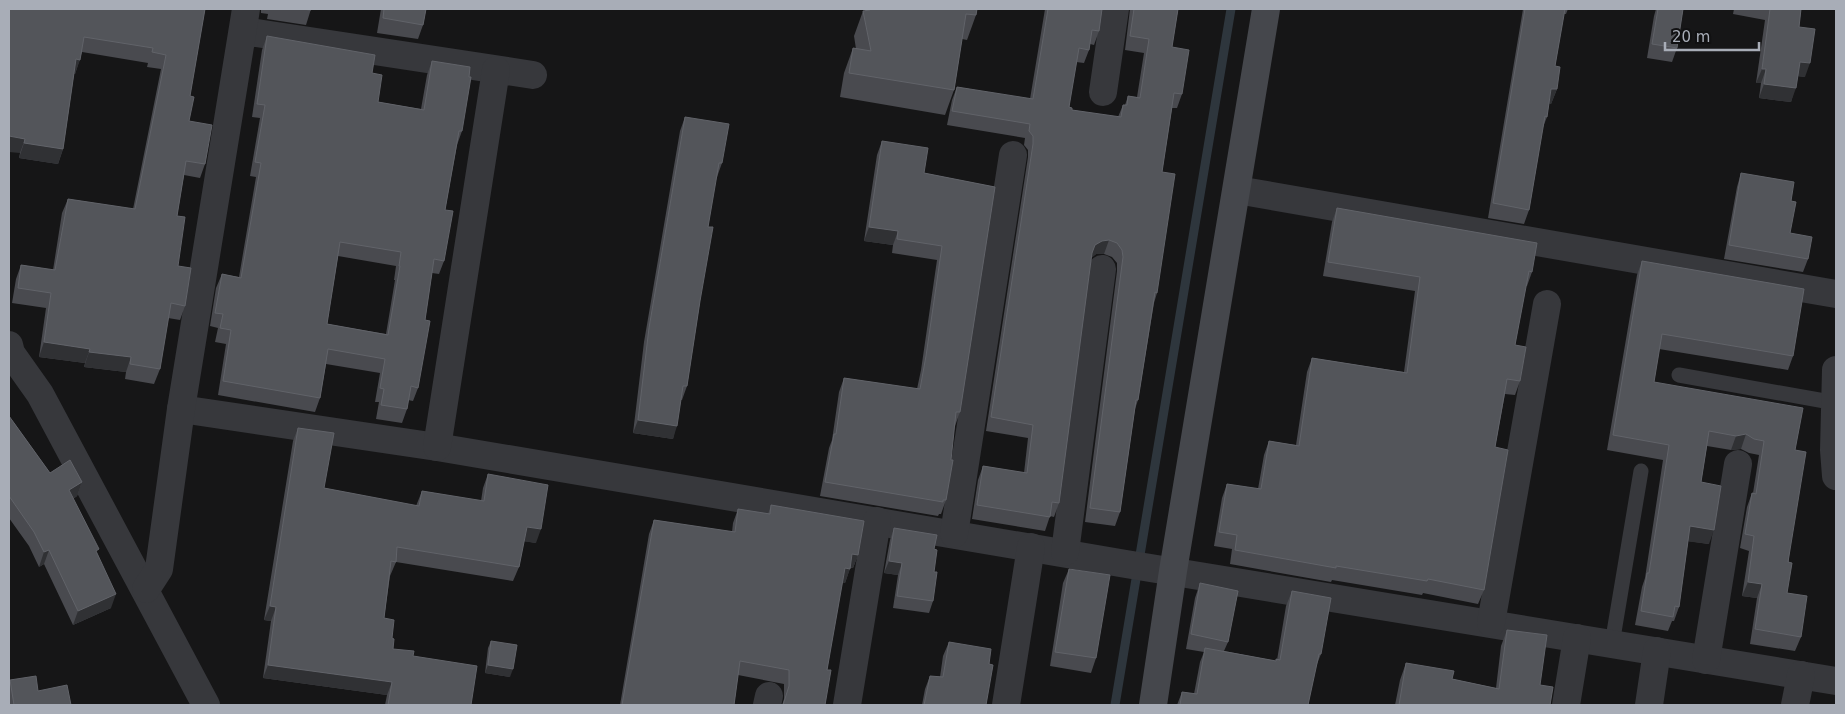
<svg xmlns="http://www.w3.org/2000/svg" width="1845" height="714" font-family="'DejaVu Sans',sans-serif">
<rect width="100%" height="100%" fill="#161617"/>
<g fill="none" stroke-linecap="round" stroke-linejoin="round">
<polyline stroke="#2e363d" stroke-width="9" points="1115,705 1231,9"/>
<g stroke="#37383c" stroke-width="15">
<polyline points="1679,375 1836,403"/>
<polyline points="1612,644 1641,471"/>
</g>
<g stroke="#37383c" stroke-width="28">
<polyline points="243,31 533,75"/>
<polyline points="1103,92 1115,9"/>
<polyline points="1237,190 1836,294"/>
<polyline points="9,345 11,353 40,394 206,705"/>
<polyline points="1836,370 1834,450 1836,476"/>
<polyline points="181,409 437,447 1126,564 1836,681"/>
<polyline points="437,447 496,70"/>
<polyline points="954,534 1013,155"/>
<polyline points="1065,552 1102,269"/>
<polyline points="146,589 159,569 181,409 246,9"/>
<polyline points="1491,623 1547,304"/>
<polyline points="1706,660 1738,464"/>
<polyline points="767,705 769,696"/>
<polyline points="847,705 877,521"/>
<polyline points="1006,705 1031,547"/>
<polyline points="1566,705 1577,638"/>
<polyline points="1649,705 1657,651"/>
<polyline points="1795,705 1801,675"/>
</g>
<polyline stroke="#45474c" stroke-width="28" points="1153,705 1173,571 1266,9"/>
</g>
<g fill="#494a4f" fill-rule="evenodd">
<polygon points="9,9 205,9 190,96 189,121 205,164 200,178 184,175 177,216 178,266 185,306 180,320 168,318 160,369 154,384 125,379 126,372 84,367 85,363 39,357 46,308 12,303 16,279 21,265 53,270 62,213 68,199 133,209 161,69 147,67 148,63 82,52 75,74 74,74 63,149 58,164 19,158 20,153"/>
<polygon points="261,9 311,9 306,25 267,19 268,14 261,13"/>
<polygon points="381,9 426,9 423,25 418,39 377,33"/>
<polygon points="865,9 977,9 976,15 967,40 962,39 954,90 945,115 840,97 844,73 853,48 856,49 854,36 863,11 865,11"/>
<polygon points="1045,9 1102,9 1099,31 1094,45 1090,44 1089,50 1084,63 1076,62 1069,107 1072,110 1118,117 1123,105 1125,105 1128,96 1137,97 1144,53 1125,50 1130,9 1178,9 1172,47 1182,94 1177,108 1172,108 1162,172 1157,293 1154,303 1138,400 1135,409 1120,512 1115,526 1085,522 1117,271 1117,263 1112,257 1104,254 1096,254 1091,258 1059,503 1054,517 1050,516 1045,531 972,519 978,480 983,466 1024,473 1028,438 986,431 1028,157 1028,150 1024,145 1025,138 947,125 952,100 957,87 1030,99"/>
<polygon points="1523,9 1568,9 1566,14 1564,14 1555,66 1557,89 1551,104 1549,103 1547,117 1543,127 1529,210 1524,224 1488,218"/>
<polygon points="1656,9 1683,9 1677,48 1672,62 1647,58 1654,16"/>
<polygon points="1734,9 1801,9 1799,27 1805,77 1798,76 1791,102 1759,98 1761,83 1756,83 1765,20 1733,14"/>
<path d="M267 36 372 73 378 102 421 109 427 75 432 61 462 131 457 145 445 210 444 261 439 274 432 273 425 320 418 388 413 401 408 400 407 409 402 423 376 419 379 402H375L380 373 326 364 320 398 315 412 218 395 226 344 215 342 218 328 210 326 216 288 222 274 239 277 256 177 250 176 260 118 252 117 262 50ZM338 256 396 266 394 280H395L386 334 327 324Z"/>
<polygon points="685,117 722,163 717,177 716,177 708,227 700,301 687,386 682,400 681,400 673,439 633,433 644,342 680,131"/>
<polygon points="882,141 924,173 995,187 960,412 955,426 954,426 946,500 941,514 939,514 938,516 820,496 829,448 832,440 839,392 844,378 917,389 921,370 937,260 892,253 893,245 864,241 877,155"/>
<polygon points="1741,173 1791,201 1790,233 1808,259 1803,272 1724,259 1737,187"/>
<polygon points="1337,208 1532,272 1527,286 1526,286 1515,345 1520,381 1515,395 1505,394 1495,447 1484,590 1478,604 1423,593 1422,595 1332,580 1331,582 1230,564 1232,549 1214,546 1222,498 1227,484 1258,489 1264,455 1269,441 1296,445 1307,372 1312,358 1404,372 1415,291 1323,276 1332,222"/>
<polygon points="1642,261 1793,356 1788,370 1659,349 1654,382 1795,450 1787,593 1801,637 1795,651 1750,644 1757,598 1742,596 1749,551 1740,548 1747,507 1752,493 1753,493 1759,455 1749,453 1741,449 1731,450 1707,446 1701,482 1709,544 1688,541 1679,607 1674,621 1672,621 1668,631 1635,625 1642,587 1645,578 1663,460 1607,450 1637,275"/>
<polygon points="9,416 50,473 82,482 77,496 73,499 97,554 111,608 73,625 44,564 39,567 29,546 9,518"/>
<polygon points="298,428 324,488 416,506 422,491 481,501 483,488 488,474 536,543 524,541 519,567 513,581 396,562 390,576 384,618 392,638 393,649 413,656 471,705 385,705 387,695 263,678 271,621 264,620 293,441"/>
<polygon points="771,505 858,555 853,568 850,568 845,583 842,582 827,670 825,705 829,705 782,705 784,699 784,684 738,675 734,705 620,705 649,534 654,520 732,532 733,523 738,509 768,514"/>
<polygon points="894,528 934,572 933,601 929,613 893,608 898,575 884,573 890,540"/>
<polygon points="1069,569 1096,658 1091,673 1050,666 1063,583"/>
<polygon points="1200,583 1228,642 1224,651 1276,661 1277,660 1286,606 1292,591 1321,654 1315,669 1308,705 1177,705 1182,692 1194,694 1200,662 1204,652 1186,649 1195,598"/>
<polygon points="1507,630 1540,685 1550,705 1395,705 1400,680 1406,663 1452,679 1496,688 1501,646"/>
<polygon points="491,641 510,677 485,673 488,648"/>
<polygon points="949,642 989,664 986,705 922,705 925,689 930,676 940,677 943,656"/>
<polygon points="10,680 38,691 71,705 9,705 9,682"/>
</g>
<g fill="#303134">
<polygon points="76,59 80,60 75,74 71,73"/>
<polygon points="1800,62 1810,63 1805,77 1795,76"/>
<polygon points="1762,69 1766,69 1761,83 1756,83"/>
<polygon points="1764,84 1796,88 1791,102 1759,98"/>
<polygon points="1551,89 1557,89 1551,104 1546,103"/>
<polygon points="9,136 25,139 20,153 9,152"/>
<polygon points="24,143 63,149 58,164 19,158"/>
<polygon points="869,227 898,231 893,245 864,241"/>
<polygon points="1109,240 1104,254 1096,254 1090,259 1087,267 1095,245 1102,241"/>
<polygon points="44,342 90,349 85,363 39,357"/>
<polygon points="89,352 131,357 126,372 84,367"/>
<polygon points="638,420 677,426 673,439 633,433"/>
<polygon points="1746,434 1741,449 1731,450 1736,436"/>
<polygon points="82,482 77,496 64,505 69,490"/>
<polygon points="1690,526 1714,530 1709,544 1685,541"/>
<polygon points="527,527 541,529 536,543 522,541"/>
<polygon points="49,550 44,564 39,567 44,552"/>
<polygon points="852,554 858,555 853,568 847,567"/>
<polygon points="889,561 902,563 898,575 884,573"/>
<polygon points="845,568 850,569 845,583 840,582"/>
<polygon points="1748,582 1762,584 1757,598 1742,596"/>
<polygon points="116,594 111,608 73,625 78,611"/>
<polygon points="270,606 276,607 271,621 264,620"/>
<polygon points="268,665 392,682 387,695 263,678"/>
<polygon points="488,665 513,669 510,677 485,673"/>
</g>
<g fill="#53555a" stroke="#616369" fill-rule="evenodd">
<polygon points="9,9 205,9 190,96 194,97 189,121 212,125 205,164 186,161 177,216 185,217 178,266 191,268 185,306 171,303 160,369 130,364 131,357 89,352 90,349 44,342 51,293 18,288 21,265 55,270 68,199 135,209 166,55 152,52 153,48 84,37 80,60 76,59 63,149 24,143 25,139 9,136"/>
<polygon points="301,9 311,9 311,10"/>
<polygon points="384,9 426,9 423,25 383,18"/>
<polygon points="870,9 977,9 976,15 966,14 954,90 849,73 853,48 871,51 863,11 870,10"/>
<polygon points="1048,9 1102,9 1099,31 1092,30 1089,50 1079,48 1069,107 1072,108 1072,110 1121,117 1123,105 1127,105 1128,96 1140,98 1149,39 1130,36 1134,9 1178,9 1172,47 1189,50 1182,94 1174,93 1162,172 1175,174 1157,293 1155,292 1138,400 1136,400 1120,512 1090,508 1123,257 1122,250 1117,243 1109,240 1102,241 1095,245 1092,253 1059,503 1052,502 1050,517 977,505 983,466 1027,473 1033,425 991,417 1033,144 1033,136 1029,131 1030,124 952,111 957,87 1033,99"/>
<polygon points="1525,9 1565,9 1555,66 1560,67 1557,89 1551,89 1547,117 1545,116 1529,210 1493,203"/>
<polygon points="1658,9 1683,9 1677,48 1652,44"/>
<polygon points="1770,9 1801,9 1799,27 1815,29 1810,63 1800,62 1796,88 1764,84 1766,69 1762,69"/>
<path d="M267 36 375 55 372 73 382 75 378 102 424 110 432 61 470 67 469 77H471L462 131H459L445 210 453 211 444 261 434 259 425 320 430 321 418 388 411 386 407 409 381 405 384 389 380 388 385 359 328 349 320 398 223 381 231 330 220 328 223 314 215 313 222 274 241 278 261 163 255 162 265 105 257 104ZM340 242 401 252 399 266H400L388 335 327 324Z"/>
<polygon points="685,117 729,124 722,163 719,163 708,227 713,227 700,301 687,386 683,386 677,426 638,420 649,328"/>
<polygon points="882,141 928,148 924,173 995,187 960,412 956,412 951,460 953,460 946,500 943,500 943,502 825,482 834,434 836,434 844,378 920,389 926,356 942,246 897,239 898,231 869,227"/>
<polygon points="1741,173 1794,182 1791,201 1796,202 1790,233 1812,237 1808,259 1729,245"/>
<polygon points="1337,208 1537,243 1532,272 1529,271 1515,345 1526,347 1520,381 1507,379 1495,447 1508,450 1484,590 1428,579 1427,581 1336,566 1336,568 1235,550 1237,535 1219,532 1227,484 1261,489 1269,441 1299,446 1312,358 1407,373 1420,277 1328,262"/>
<polygon points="1642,261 1804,289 1793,356 1662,334 1654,382 1803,408 1795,450 1806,452 1788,562 1792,563 1787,593 1807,596 1801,637 1755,629 1762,584 1748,582 1754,536 1745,534 1752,493 1756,494 1764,441 1754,439 1746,434 1736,436 1709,431 1701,482 1721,486 1714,530 1690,526 1679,607 1675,606 1673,617 1641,611 1647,573 1649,573 1669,445 1613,435"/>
<polygon points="9,416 50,473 70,460 82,482 69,490 99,549 96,551 116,594 78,611 49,550 44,552 34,532 9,496"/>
<polygon points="298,428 334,433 324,488 419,506 422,491 484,501 488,474 548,485 541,529 527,527 519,567 397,547 396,562 391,561 384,618 394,620 392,638 394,639 393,649 414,651 413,656 477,666 471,705 388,705 392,682 268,665 276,607 270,606"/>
<polygon points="771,505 864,521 858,555 852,554 850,569 845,568 827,670 831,670 825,705 829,705 783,705 789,686 789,670 740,661 734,705 622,705 654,520 735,532 738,509 770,514"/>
<polygon points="894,528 937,535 934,549 937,550 934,572 937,572 933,601 897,596 902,563 889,561"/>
<polygon points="1069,569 1110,575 1096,658 1055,652"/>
<polygon points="1200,583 1238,591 1228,642 1191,634"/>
<polygon points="1292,591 1331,598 1321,654 1319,654 1308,705 1180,705 1182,692 1197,694 1205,648 1276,661 1276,659 1280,660"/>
<polygon points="1507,630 1547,635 1540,685 1553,687 1550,705 1399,705 1406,663 1454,671 1452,679 1499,689"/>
<polygon points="491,641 517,645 513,669 488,665"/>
<polygon points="949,642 991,649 989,664 993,665 986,705 924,705 930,676 943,677"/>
<polygon points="36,676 38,691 67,685 71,705 14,705 10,680"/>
</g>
<rect width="1845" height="714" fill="none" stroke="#a8adb7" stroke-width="20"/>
<path d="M1665 42v8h94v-8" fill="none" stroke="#a8adb7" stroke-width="2.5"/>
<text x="1672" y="42" font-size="15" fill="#a8adb7" stroke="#111112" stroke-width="4" paint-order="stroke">20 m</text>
</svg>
